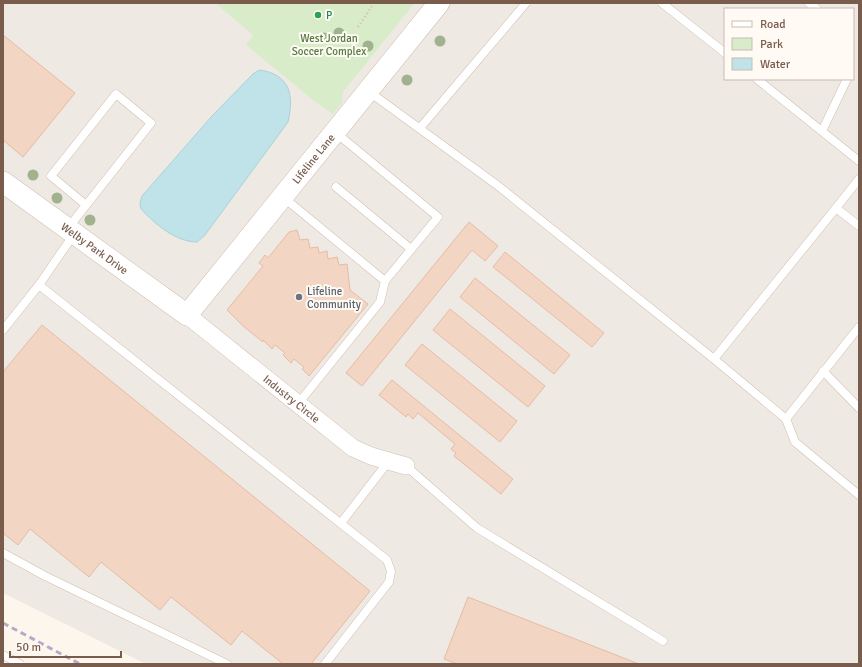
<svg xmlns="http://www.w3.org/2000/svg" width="862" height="667" font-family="Signika,sans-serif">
<rect width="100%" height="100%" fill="#fdf6ec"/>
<path fill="#efe9e4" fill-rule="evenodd" d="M3 3H215L335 101 415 3H859V664H146L3 593ZM725 9H853V79H725Z"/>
<polygon fill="#d8ecc9" points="215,3 415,3 343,92 342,103 333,114 313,100 246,45 253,35"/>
<path fill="#bfe3e8" stroke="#a5d3da" d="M260 70C291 75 294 96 288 122L205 235 197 242C176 242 155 224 141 209L140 203 142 196 212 116 254 73Z"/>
<g fill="#f3d5c3" stroke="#e6bba3">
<polygon points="3,35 75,93 23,157 3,140"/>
<polygon points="469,222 498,246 485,261 472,250 362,386 346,373"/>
<polygon points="297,230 300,240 308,239 310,248 318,247 319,253 327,251 328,259 337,257 339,265 347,264 350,290 368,304 309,376 302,369 304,367 294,359 291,363 283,355 285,353 275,345 272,349 263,340 263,342 243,326 227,310 263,266 259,263 265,255 268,258 289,232"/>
<polygon points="505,252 604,333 592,347 493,267"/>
<polygon points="475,278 570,355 554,374 460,297"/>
<polygon points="450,309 545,386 528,407 433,330"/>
<polygon points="42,325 370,591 311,664 283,664 242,631 231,645 171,597 160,610 101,562 89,577 30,529 18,545 3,533 3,372"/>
<polygon points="422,344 517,421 500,442 405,365"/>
<polygon points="392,380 513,479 501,494 454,456 456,453 451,449 455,444 418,413 413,419 408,414 406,417 379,395"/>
<polygon points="468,597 639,664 457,664 444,659"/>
</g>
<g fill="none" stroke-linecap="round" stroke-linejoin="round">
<defs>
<g id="service">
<polyline points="662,3 725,53"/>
<polyline points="809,3 817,9"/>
<polyline points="757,79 859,161"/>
<polyline points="368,91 497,185 714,359 786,419 795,442 859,495"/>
<polyline points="420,128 526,3"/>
<polyline points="822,131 847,79"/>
<polyline points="335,132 438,217 385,281"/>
<polyline points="336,187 411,249"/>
<polyline points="283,197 385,281 380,302 297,405"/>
<polyline points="836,208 859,179"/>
<polyline points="68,228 151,123 116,94 51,176 86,205"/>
<polyline points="39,285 387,560 391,571 389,582 325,664"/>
<polyline points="3,330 39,285 74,234"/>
<polyline points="714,359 836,208 859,226"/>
<polyline points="823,371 859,408"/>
<polyline points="786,419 859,327"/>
<polyline points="406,466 477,528 663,641"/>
<polyline points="341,523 388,462"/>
<polyline points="3,553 45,576 227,664"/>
<polyline points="3,655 20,664"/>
</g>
<g id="minor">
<path id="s1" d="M187 315 353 448 371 456 406 466"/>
</g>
<g id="tertiary">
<path id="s2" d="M3 182 187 315 439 3"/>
</g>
</defs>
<use href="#service" stroke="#d1beb0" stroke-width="9"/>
<use href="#minor" stroke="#d1beb0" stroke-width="18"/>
<use href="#tertiary" stroke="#d1beb0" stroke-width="22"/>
<polyline stroke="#d9b8a5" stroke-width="2.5" stroke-dasharray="1 3" stroke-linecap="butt" points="358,27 374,3"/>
<use href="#service" stroke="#fff" stroke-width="8"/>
<use href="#minor" stroke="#fff" stroke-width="17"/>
<use href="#tertiary" stroke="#fff" stroke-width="21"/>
<polyline stroke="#b9a8c9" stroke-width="3" stroke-dasharray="6 4" stroke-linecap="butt" points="3,623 80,664"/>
</g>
<g fill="#a0b28e">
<circle cx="339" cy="33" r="5.5"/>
<circle cx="324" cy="38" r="5.5"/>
<circle cx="440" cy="41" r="5.5"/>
<circle cx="368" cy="46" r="5.5"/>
<circle cx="407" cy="80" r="5.5"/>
<circle cx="33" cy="175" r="5.5"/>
<circle cx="57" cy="198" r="5.5"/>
<circle cx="90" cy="220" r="5.5"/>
</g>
<circle fill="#2e9e5b" stroke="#fffaf3" stroke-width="1.5" cx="318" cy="15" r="4"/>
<circle fill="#6b7280" stroke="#fffaf3" stroke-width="1.5" cx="299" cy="297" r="4"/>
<g text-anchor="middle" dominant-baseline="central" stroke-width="4" stroke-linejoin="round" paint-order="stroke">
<g font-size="11" fill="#27864d" stroke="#fffaf3" text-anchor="start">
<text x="326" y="15">P</text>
</g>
<g font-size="11" fill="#537a41" stroke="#fffaf3">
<text x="329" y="38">West Jordan<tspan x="329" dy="13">Soccer Complex</tspan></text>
</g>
<g font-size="11" fill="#7a5c4d" stroke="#fffaf3">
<text stroke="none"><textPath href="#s2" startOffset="428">Lifeline Lane</textPath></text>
<text stroke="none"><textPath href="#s2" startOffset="113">Welby Park Drive</textPath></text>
<text stroke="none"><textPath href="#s1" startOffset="134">Industry Circle</textPath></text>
</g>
<g font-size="11" fill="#5b616d" stroke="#fffaf3" text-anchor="start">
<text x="307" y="291">Lifeline<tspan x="307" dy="13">Community</tspan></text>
</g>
</g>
<rect width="862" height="667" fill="none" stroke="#7a5c4d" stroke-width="8"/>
<rect x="724" y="8" width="130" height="72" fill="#fffaf3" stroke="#cabbb1"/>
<rect x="732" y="21" width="20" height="6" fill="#ffffff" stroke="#cabbb1"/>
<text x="760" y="28" font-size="12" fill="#7a5c4d">Road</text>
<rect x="732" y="38" width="20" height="12" fill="#d8ecc9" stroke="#cabbb1"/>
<text x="760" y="48" font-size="12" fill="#7a5c4d">Park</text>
<rect x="732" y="58" width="20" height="12" fill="#bfe3e8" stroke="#cabbb1"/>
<text x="760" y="68" font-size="12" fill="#7a5c4d">Water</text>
<path d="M10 651v6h111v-6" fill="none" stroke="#7a5c4d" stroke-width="2"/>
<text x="16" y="651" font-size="12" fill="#7a5c4d" stroke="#fffaf3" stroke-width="3" paint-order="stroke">50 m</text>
</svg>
